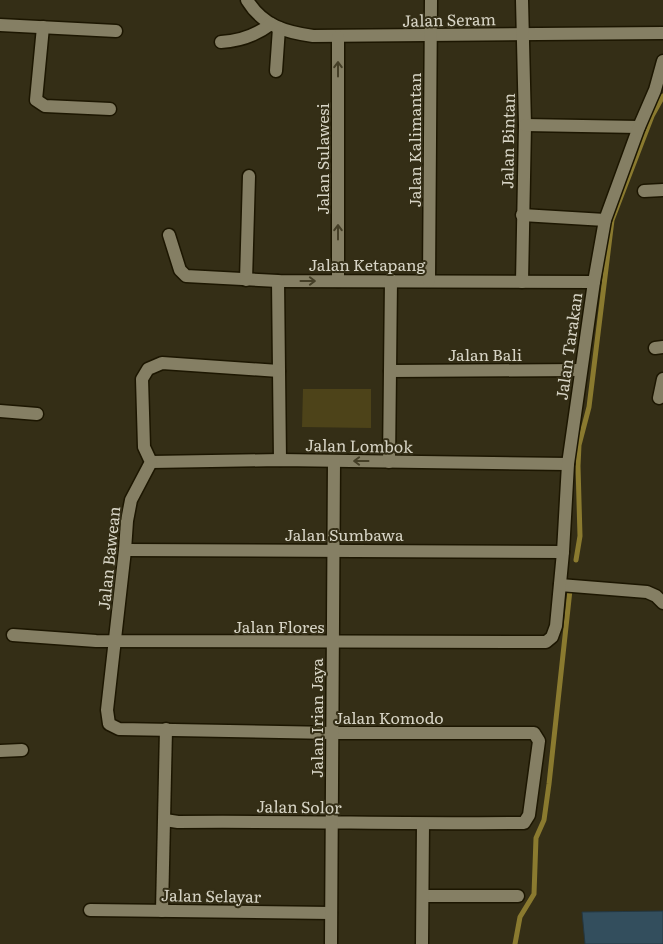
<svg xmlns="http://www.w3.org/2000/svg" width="663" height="944" font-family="Literata,serif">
<rect width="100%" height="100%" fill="#342e16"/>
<polygon fill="#4d4319" points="303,389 371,389 371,428 302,427"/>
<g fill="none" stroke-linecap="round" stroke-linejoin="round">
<g stroke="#8a7a2f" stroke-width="5">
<polyline points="576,560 580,536 578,466 579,445 589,407 612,220 652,116 663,96"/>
<polyline points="515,944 520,917 534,894 536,838 544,820 549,784 570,590"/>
</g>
</g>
<polygon fill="#334e5d" stroke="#243741" points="663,911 663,944 585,944 582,912"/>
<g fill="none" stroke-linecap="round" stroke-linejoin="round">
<defs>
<g id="minor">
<path d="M247 0C263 26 285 32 313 36L663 33"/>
<polyline points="522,0 525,125 522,282"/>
<polyline points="0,25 116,31"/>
<polyline points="43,27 36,100 45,106 110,109"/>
<polyline points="338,37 338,281"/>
<path d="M221 42C240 41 255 36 271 24"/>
<polyline points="276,71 279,28"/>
<polyline points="525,125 639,127"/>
<polyline points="644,191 663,190"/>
<polyline points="522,215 605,220"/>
<polyline points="169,235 180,270 186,276 278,281 594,282"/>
<polyline points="246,280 249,176"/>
<polyline points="278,281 280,460"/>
<polyline points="429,281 431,0"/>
<polyline points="655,348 663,347"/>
<polyline points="390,371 581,370"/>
<polyline points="659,398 663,379"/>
<polyline points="0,411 37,414"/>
<polyline points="151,462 280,460 568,464"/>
<polyline points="389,462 391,280"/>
<polyline points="125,550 563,552"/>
<polyline points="560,585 647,592 656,596 663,603"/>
<polyline points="13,635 96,641 546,642 552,637 556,626 563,552 568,464 594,282 605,220 639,127 655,90 663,61"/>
<polyline points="0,751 22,750"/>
<path d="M165 820 178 822C293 821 408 824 524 823L529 815 539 741 534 733H332L119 729 109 724 107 710 125 550 127 521 131 500 151 462 144 447 142 379 148 369 162 363 279 371"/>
<polyline points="423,896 518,896"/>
<polyline points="90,910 331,913"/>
<polyline points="162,911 166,729"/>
<polyline points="331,944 334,461"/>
<polyline points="422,944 423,824"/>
</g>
</defs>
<use href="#minor" stroke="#1c1601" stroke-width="15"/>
<use href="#minor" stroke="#857f64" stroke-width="12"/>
</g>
<defs><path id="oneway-shaft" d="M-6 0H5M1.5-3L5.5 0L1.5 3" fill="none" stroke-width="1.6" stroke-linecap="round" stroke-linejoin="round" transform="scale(1.25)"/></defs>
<g stroke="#443e26">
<use href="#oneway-shaft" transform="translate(338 69) rotate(-90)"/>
<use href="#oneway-shaft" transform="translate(338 232) rotate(-90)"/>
<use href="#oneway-shaft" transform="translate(308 281)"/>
<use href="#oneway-shaft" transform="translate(361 461) rotate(-180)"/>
</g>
<g text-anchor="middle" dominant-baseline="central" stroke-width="4" stroke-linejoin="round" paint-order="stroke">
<g font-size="16" fill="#d7d4c5" stroke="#342e16">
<text transform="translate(449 19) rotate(-1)">Jalan Seram</text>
<text transform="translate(414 140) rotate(-90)">Jalan Kalimantan</text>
<text transform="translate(507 141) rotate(-89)">Jalan Bintan</text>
<text transform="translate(322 159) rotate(-90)">Jalan Sulawesi</text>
<text x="367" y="264">Jalan Ketapang</text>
<text transform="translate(568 346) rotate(-82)">Jalan Tarakan</text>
<text x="485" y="354">Jalan Bali</text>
<text transform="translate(359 445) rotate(1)">Jalan Lombok</text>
<text x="344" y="534">Jalan Sumbawa</text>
<text transform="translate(108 558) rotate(-84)">Jalan Bawean</text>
<text x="279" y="626">Jalan Flores</text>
<text x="389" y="717">Jalan Komodo</text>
<text transform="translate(316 718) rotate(-90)">Jalan Irian Jaya</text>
<text transform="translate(299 806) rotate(1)">Jalan Solor</text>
<text transform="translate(211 895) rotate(1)">Jalan Selayar</text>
</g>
</g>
</svg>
